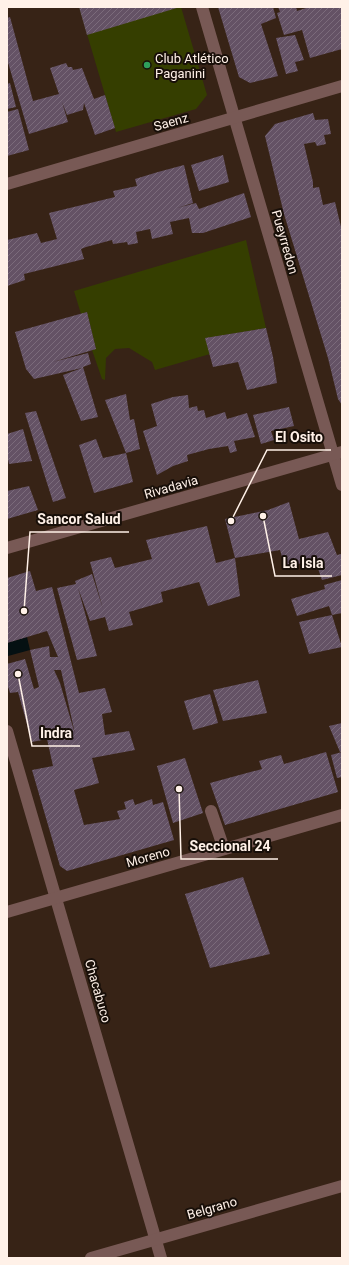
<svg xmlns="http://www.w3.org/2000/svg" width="349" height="1265" font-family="Roboto,sans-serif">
<defs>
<pattern id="building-hatch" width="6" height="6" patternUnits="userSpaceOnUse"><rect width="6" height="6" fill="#645265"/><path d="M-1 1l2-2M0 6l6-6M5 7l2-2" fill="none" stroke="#7b6b7b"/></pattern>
</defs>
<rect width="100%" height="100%" fill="#372316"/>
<g fill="#353e00">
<polygon points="79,7 181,7 207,95 196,109 116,132"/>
<polygon points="246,240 266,328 206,338 210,354 155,370 152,362 129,348 115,349 106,358 105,380 102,379 92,350 96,349 87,312 81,314 74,291"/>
</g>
<polygon fill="#051012" points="27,637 30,650 8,656 7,643"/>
<g fill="url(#building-hatch)" fill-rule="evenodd">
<polygon points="79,7 180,7 87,35"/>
<polygon points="218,7 273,7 276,18 261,24 278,76 250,83 239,77"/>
<polygon points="278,7 296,7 297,11 309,7 342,7 342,49 310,58 302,30 284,35 277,13 280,12"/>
<polygon points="10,17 33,101 59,94 50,68 66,63 68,67 72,67 73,70 82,68 94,99 105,95 115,128 95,135 84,103 83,110 67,115 62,102 68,122 29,134 7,59 7,18"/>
<polygon points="295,35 304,60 295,62 298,71 286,74 276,38"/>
<polygon points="10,83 16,107 7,109 7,84"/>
<polygon points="18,109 29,150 7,156 7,112"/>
<polygon points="313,113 315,120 328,119 331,134 324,135 326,144 317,146 315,142 304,144 313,182 313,188 319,187 323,205 335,202 342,231 342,405 338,399 328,358 284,214 265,136 275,124"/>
<polygon points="223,155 229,182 199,191 191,165"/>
<polygon points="184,165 193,203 177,208 196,203 199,209 244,193 251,217 203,233 192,233 189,218 170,222 173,234 152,239 150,229 136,232 138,243 128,245 127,242 113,244 112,240 86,247 81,249 84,259 24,274 25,280 7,286 7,240 37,233 41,243 57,239 49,213 115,197 113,191 137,186 135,179 158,172"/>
<polygon points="87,312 96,349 53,362 88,353 91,364 83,367 98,417 81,421 63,375 82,368 34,379 26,369 15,332"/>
<polygon points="266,328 273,357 277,383 247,390 238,362 213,367 205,338"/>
<polygon points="126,394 130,420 134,419 140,449 126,453 133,482 94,493 79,445 96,439 103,458 126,453 105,400"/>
<polygon points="188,395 189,408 197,406 198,411 204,410 206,418 225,412 227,419 247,413 255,437 234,441 237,451 230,453 228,446 209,449 187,455 188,461 173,466 157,475 143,431 157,426 151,404 173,397"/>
<polygon points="289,407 294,426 271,431 274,440 261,444 253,415"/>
<polygon points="36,411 66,498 53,502 25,413"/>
<polygon points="23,429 32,461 9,464 7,453 7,434"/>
<polygon points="29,486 38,510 7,519 7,491"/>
<polygon points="289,502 299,539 328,532 337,555 341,554 342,575 322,580 315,560 285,567 280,550 235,558 225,519 268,510"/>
<polygon points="207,526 216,563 235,558 240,596 208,606 199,582 161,592 163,602 129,612 133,625 109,631 105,617 90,621 78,588 97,656 77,660 57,588 76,584 75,581 92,574 103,609 90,562 111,557 115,568 152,559 146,540"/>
<path d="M30 571 36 591 52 587 79 693 105 688 112 712 102 714 105 735 129 731 135 750 92 758 99 783 74 790 84 825 120 819 117 811 126 809 124 802 133 799 135 805 152 799 153 805 163 802 174 840 67 871 60 866 32 770 53 766 47 739 32 742 18 692 10 693 7 683V664L25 659 34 689 39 687 30 650 49 646 50 657H58L47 631 7 643V578ZM54 670H61L75 734 60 683Z"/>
<polygon points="342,580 342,613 332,615 329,606 297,616 291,599 325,589 324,585"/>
<polygon points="332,615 342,647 309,654 299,622"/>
<polygon points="258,680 267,713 223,721 213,690"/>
<polygon points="210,694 218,723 193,730 184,701"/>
<polygon points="342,723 342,751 340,752 329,726"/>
<polygon points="326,752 338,792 225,825 210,783 262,769 259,761 281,755 284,764"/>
<polygon points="342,752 342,777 337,778 331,755"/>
<polygon points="185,758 203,813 173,823 157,766"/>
<polygon points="243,877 270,954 210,968 185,894"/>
</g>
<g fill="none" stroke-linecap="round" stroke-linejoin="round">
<g stroke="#785955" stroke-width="12">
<polyline points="202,7 342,485"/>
<polyline points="7,184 342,86"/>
<polyline points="7,548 342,452"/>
<polyline points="7,731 161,1258"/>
<polyline points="211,811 224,849"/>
<polyline points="7,912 342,815"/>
<polyline points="91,1258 342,1186"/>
</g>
</g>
<circle fill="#2e9e5b" stroke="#180f09" stroke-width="1.5" cx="147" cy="65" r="4"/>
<g text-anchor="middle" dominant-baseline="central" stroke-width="4" stroke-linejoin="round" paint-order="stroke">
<g font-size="13" fill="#fff1e8" stroke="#180f09" text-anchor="start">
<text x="155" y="58">Club Atlético<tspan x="155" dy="15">Paganini</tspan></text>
</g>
<g font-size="13" fill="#fff1e8" stroke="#180f09">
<text transform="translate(171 122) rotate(-16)">Saenz</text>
<text transform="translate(285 242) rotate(74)">Pueyrredon</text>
<text transform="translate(171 487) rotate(-16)">Rivadavia</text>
<text transform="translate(148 857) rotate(-16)">Moreno</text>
<text transform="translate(98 991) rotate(74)">Chacabuco</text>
<text transform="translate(212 1208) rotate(-16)">Belgrano</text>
</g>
</g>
<path fill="none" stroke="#fff1e8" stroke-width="1.5" d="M231 521L267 450H331M24 611L30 532H129M263 516L275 576H332M18 674L32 746H80M179 789L181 859H278"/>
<g fill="#fff1e8" stroke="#180f09" stroke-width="1.5">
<circle cx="231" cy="521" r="4"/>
<circle cx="24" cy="611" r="4"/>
<circle cx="263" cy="516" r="4"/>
<circle cx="18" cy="674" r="4"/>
<circle cx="179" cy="789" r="4"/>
</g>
<g font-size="14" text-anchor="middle" font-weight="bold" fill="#fff1e8" stroke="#180f09" stroke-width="4" stroke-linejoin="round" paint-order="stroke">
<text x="299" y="442">El Osito</text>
<text x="79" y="524">Sancor Salud</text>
<text x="303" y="568">La Isla</text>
<text x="56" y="738">Indra</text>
<text x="230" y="851">Seccional 24</text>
</g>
<rect width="349" height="1265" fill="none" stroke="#fff1e8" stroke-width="16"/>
</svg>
